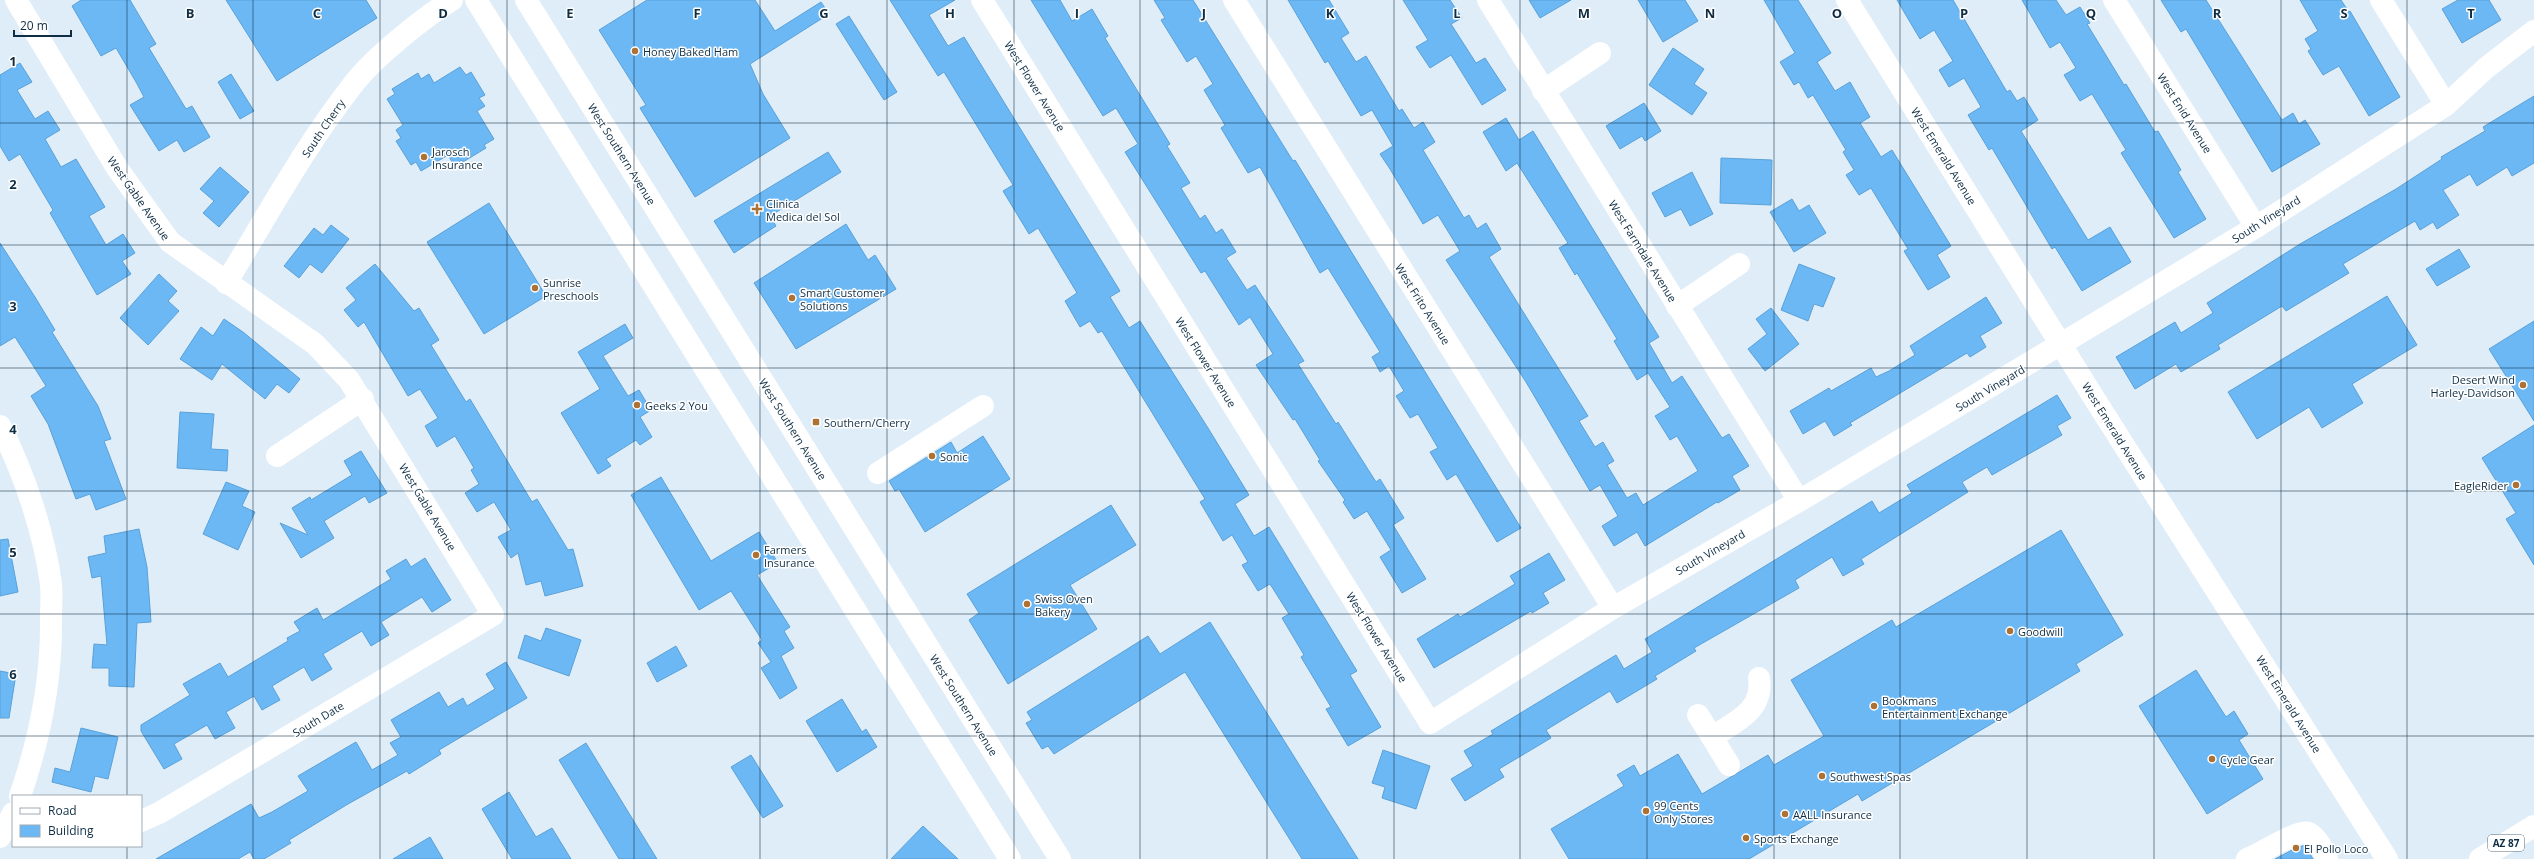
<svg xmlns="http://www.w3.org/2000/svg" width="2534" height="859" font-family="'Open Sans',sans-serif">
<rect width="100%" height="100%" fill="#dfedf9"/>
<g fill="#6cb8f4" stroke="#5aa1d8">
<polygon points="81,0 130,0 156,44 149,48 186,109 192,106 210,137 184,152 177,140 159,151 130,105 144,97 136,82 116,48 101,56 72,6"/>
<polygon points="226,0 366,0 377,18 277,81"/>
<polygon points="647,0 755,0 775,31 821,2 829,14 750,64 763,94 790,138 695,197 640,108 646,105 599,30"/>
<polygon points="890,0 955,0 929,15 948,46 964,37 1120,291 1110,297 1129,328 1140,321 1208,428 1249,495 1235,504 1254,536 1269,527 1357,671 1350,675 1381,727 1348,746 1326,709 1331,707 1301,657 1304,655 1282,618 1289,614 1270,584 1258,591 1242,565 1248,562 1232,535 1223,541 1200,502 1205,499 1102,331 1098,333 1090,321 1080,327 1065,301 1077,293 1038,228 1029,234 1003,191 1013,185 944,72 938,76"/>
<polygon points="1031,0 1060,0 1072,21 1092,9 1108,36 1105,38 1170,144 1167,146 1190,183 1181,188 1200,219 1205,215 1216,233 1222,229 1236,252 1226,258 1247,290 1255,285 1304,361 1298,364 1336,424 1338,422 1376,482 1380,479 1404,518 1393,525 1426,579 1402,593 1380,557 1391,550 1367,511 1354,519 1343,502 1345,500 1318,461 1320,460 1295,419 1293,420 1256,365 1273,354 1250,317 1239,325 1205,271 1201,273 1125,152 1138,144 1116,108 1103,116"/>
<polygon points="1154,0 1193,0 1293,161 1295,160 1521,528 1497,542 1456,474 1447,480 1430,452 1438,448 1418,414 1410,418 1396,396 1404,391 1389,366 1380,372 1372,357 1380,352 1328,268 1320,273 1260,167 1248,173 1221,128 1225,125 1204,90 1213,84 1196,56 1187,62 1161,20 1165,18"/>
<polygon points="1288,0 1329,0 1349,33 1341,38 1356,62 1366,56 1399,111 1402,109 1414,128 1423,122 1435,142 1423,150 1464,218 1469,215 1477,229 1486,223 1501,249 1489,257 1588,416 1579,421 1595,447 1603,442 1614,461 1607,465 1627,498 1636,493 1643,505 1698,471 1677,436 1670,440 1655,416 1670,407 1648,373 1637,380 1614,341 1617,339 1577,273 1575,275 1559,248 1568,243 1517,163 1506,171 1483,132 1506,118 1519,140 1533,131 1659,337 1649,343 1672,383 1682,376 1722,438 1729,434 1749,466 1732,476 1740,490 1718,503 1717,502 1645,546 1637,532 1614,546 1602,526 1618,516 1600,485 1590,491 1526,382 1446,260 1460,251 1438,215 1423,224 1390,169 1380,154 1393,146 1372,110 1361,116 1328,61 1325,63"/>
<polygon points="1403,0 1450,0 1462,18 1451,24 1476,63 1485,58 1506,90 1482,105 1451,55 1430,68 1416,47 1428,40"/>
<polygon points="1529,0 1571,0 1540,18"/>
<polygon points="1638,0 1685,0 1698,21 1663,42"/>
<polygon points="1764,0 1798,0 1831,53 1817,62 1835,91 1850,82 1870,117 1860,123 1881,157 1892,150 1951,246 1937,255 1950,277 1928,290 1904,251 1908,249 1871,188 1859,195 1846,175 1854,170 1843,152 1846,150 1813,95 1808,98 1799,82 1794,85 1780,62 1795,53"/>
<polygon points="1897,0 1953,0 2007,92 2010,90 2017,101 2024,97 2038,120 2021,131 2088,240 2110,227 2131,262 2082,291 2055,247 2052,249 1992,148 1989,150 1968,115 1981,107 1964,78 1949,87 1939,70 1953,61 1934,30 1920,39"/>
<polygon points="2022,0 2056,0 2066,15 2080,7 2090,23 2087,24 2124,85 2126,84 2155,132 2158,131 2181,170 2178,172 2206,219 2174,238 2121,153 2126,150 2092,94 2080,101 2064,75 2076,68 2060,42 2050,48"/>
<polygon points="2161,0 2206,0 2282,120 2293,113 2299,124 2305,120 2320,144 2272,172 2186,29 2181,32"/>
<polygon points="2300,0 2341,0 2349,12 2350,11 2400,97 2369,116 2339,66 2323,75 2308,51 2311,49 2305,39 2318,31"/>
<polygon points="2458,0 2489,0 2501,20 2462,43 2442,9"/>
<polygon points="849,16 897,92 884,100 836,24"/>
<polygon points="1673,48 1704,69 1694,84 1707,93 1692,115 1649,85"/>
<polygon points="20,63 32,82 17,90 35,119 48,111 60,130 45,139 61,167 76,159 105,207 89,216 106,245 123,234 135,253 122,261 131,274 97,295 50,213 53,210 20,154 9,161 0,146 0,75"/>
<polygon points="460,67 466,75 471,72 485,95 479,98 485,106 477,111 494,139 484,145 486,148 463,162 462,160 454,165 448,155 421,171 416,162 411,165 396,141 401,138 396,130 403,125 387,99 395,94 392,89 418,73 421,79 429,74 434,83"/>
<polygon points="231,74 254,111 240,119 218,82"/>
<polygon points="2534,96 2534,163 2512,176 2507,167 2477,186 2470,174 2443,190 2459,215 2437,229 2433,222 2420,230 2415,221 2343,264 2349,273 2286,311 2282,306 2218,345 2220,349 2181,372 2176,364 2135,389 2116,357 2175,322 2181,333 2213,313 2207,303 2300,244 2396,189 2442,159 2441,157 2485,131 2483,127"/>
<polygon points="1644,103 1661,131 1645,141 1642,136 1620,149 1606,126"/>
<polygon points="828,152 841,172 770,216 776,226 734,253 714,221"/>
<polygon points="1721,158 1772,160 1771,205 1720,203"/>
<polygon points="220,167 249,192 219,227 203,213 214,201 200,189"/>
<polygon points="1692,172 1713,214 1690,226 1681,209 1665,217 1652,193"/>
<polygon points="1792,199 1799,211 1809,205 1826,233 1794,252 1770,212"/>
<polygon points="489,203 546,296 484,334 427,242"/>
<polygon points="846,224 868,260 875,255 896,289 796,349 754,283"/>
<polygon points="331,225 349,239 322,273 310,264 299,278 284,266 314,228 323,235"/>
<polygon points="0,243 35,297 55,330 52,332 98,406 111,439 104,441 126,499 96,510 90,494 76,499 48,424 31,396 46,386 15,337 0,346"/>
<polygon points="2459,249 2470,267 2437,286 2426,269"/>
<polygon points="375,264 414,311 419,308 439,340 431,345 466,402 470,399 532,502 537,499 568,550 573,549 583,586 545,596 541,581 526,585 518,553 511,558 498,537 511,530 494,502 477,512 465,493 479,484 471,470 474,468 455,436 437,447 425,426 438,418 420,389 408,396 364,322 358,327 344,310 356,300 346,288"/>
<polygon points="1799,264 1835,278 1823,307 1814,304 1808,321 1781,310"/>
<polygon points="159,274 177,291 168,301 179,311 148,345 120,318"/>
<polygon points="2387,296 2417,345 2352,384 2363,403 2322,428 2309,407 2257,439 2228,392"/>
<polygon points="1986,297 2002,323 1980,336 1986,347 1970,357 1967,353 1850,423 1852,425 1834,436 1825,421 1803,434 1790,411 1829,388 1831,391 1871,368 1876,377 1889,371 1915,355 1910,346"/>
<polygon points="1771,308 1799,344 1765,371 1748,349 1767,334 1756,319"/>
<polygon points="224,319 243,332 300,379 289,393 277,384 265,399 222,364 212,380 180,359 201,327 213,336"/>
<polygon points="2534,321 2534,421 2489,349"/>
<polygon points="625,324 633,338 603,356 628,396 639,390 651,410 640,417 652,437 640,445 636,440 606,459 611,466 598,474 561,413 600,389 578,352"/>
<polygon points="2057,395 2071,418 2057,426 2062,435 1992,475 1987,467 1962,482 1968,492 1861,559 1864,564 1843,576 1832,557 1795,580 1799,588 1694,648 1696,651 1655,676 1657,679 1617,703 1610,691 1546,730 1551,738 1499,769 1504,777 1465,801 1451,779 1473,766 1464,751 1493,734 1491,731 1616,655 1624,669 1652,652 1645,639 1872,501 1879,513 1912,493 1907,485"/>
<polygon points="180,412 214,414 211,449 228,450 227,471 177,468"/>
<polygon points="2534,425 2534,565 2506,519 2516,513 2482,458"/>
<polygon points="983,436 1010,479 925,532 899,489 895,491 889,481 951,442 957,453"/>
<polygon points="361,451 387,493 369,503 365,496 324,521 334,538 301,558 280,523 308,535 292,508 310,497 311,500 352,475 344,461"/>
<polygon points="661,477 711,561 759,532 778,563 757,575 790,627 784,631 794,648 781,656 797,688 780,699 761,668 771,662 758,643 762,640 731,591 699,610 631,495"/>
<polygon points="226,482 249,491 242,506 255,512 238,550 203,534"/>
<polygon points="1111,505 1136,545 1070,585 1097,629 1008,684 969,620 979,613 967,594"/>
<polygon points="139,529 147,567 151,622 137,623 134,687 109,686 109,668 92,668 94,644 107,645 101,576 92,578 88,557 106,553 104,536"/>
<polygon points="2061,530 2123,635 2076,664 2080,671 1862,801 1858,794 1749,859 1569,859 1551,829 1624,786 1617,775 1634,765 1640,776 1678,754 1702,794 1768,755 1774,765 1824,736 1791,680 1892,620 1896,627"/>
<polygon points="8,539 18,592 0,596 0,540"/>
<polygon points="1549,553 1565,580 1543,593 1549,603 1532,613 1531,611 1434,668 1417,639 1458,614 1460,617 1515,584 1510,576"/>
<polygon points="425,558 451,600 432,612 422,597 381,622 389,635 371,646 362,631 323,654 332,669 312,681 304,667 272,686 280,700 262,710 254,696 226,712 235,728 215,739 207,725 174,744 182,759 164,769 141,731 141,725 190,695 183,684 220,663 228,677 288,641 287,638 300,631 294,622 317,608 323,620 391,579 386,571 406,559 411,567"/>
<polygon points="1210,622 1358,859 1302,859 1185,672 1054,754 1048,746 1042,749 1026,723 1032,720 1027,712 1148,636 1160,654"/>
<polygon points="546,628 581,640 569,676 518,658 525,635 541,641"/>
<polygon points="676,646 687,666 657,682 647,663"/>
<polygon points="506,662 527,698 439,750 441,754 409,774 407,771 348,804 289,840 291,843 264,859 254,859 250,852 238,859 156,859 251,804 259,818 272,812 308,791 298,776 356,742 372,770 398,755 390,743 401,737 391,720 439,692 448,707 463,698 467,706 495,689 486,674"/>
<polygon points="2196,670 2226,717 2234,711 2248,734 2239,740 2263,779 2207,814 2139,706"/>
<polygon points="0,671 16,674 9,718 0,718"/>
<polygon points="842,699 862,732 866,729 877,747 837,772 806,721"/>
<polygon points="81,728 118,737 108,779 95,776 91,792 52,782 55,768 70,772"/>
<polygon points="586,743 657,859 619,859 559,760"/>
<polygon points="1383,750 1430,766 1416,809 1382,798 1385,787 1372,783"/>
<polygon points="751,755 783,806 763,818 731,767"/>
<polygon points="509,792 536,837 552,828 571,859 512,859 482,809"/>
<polygon points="923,826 958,859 891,859"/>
<polygon points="430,837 443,859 393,859"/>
<polygon points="2305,845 2313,859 2275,859 2294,849"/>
</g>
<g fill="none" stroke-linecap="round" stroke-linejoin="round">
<g stroke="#fff" stroke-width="22">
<polyline points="16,0 117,168 170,242 315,344 349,380 493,615 159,813 141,821"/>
<polyline points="982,0 1430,723 1613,608 1799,501 2256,227 2446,105 2486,68 2534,31"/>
<polyline points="1234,0 1613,608"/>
<polyline points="1488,0 1799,501"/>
<polyline points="1847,0 2094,398 2387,859"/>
<polyline points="2114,0 2256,227"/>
<polyline points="2381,0 2446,105"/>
<polyline points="1543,91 1600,53"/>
<path d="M226 283C267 216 306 144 355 82 376 56 423 18 452 0"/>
<polyline points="1677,306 1739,264"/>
<path d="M0 426C24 473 44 532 51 584 52 595 51 607 51 618 52 680 40 738 20 796"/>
<polyline points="277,456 363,399"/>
<polyline points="878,473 983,406"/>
<path d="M1698 715 1712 737C1735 722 1764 711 1759 678"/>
<polyline points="1712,737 1729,765"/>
<polyline points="0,837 13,813"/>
<path d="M2247 859C2260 854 2300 828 2309 833 2318 838 2323 850 2327 859"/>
</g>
<g stroke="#fff" stroke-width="22">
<polyline points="476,0 1010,859"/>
<polyline points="526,0 1060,859"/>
<polyline points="2480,859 2534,826"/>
</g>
</g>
<path fill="none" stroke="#0f2e44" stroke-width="1" stroke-opacity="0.55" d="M127 0V796M253 0V859M380 0V859M507 0V859M634 0V859M760 0V859M887 0V859M1014 0V859M1140 0V859M1267 0V859M1394 0V859M1520 0V859M1647 0V859M1774 0V859M1900 0V859M2027 0V859M2154 0V859M2281 0V859M2407 0V859M0 123H2534M0 245H2534M0 368H2534M0 491H2534M0 614H2534M0 736H2534M127 846V859"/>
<g fill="#ac7133" stroke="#fff" stroke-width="1.5">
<circle cx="635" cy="51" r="4"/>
<circle cx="424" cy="157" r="4"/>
<path d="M755 203h4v4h4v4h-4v4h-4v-4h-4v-4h4z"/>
<circle cx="535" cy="288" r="4"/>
<circle cx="792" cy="298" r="4"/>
<circle cx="2523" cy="385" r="4"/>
<circle cx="637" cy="405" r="4"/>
<rect x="812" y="418" width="8" height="8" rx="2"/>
<circle cx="932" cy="456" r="4"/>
<circle cx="2516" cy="485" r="4"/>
<circle cx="756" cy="555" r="4"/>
<circle cx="1027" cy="604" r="4"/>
<circle cx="2010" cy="631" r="4"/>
<circle cx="1874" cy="706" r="4"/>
<circle cx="2212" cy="759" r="4"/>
<circle cx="1822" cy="776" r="4"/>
<circle cx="1646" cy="811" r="4"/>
<circle cx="1785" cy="814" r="4"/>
<circle cx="1746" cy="838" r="4"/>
<circle cx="2296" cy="848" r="4"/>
</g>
<g text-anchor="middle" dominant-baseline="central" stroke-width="3" stroke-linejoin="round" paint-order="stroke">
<rect fill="#fff" stroke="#576d7c" stroke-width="1" x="2488" y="835" width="36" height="16" rx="3"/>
<g font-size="10" font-weight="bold" fill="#0f2e44">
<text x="2506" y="843">AZ 87</text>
</g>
<g font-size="11" fill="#0f2e44" stroke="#fff" text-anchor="start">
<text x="643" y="51">Honey Baked Ham</text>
<text x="432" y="151">Jarosch<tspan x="432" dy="13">Insurance</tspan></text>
<text x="766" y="203">Clinica<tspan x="766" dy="13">Medica del Sol</tspan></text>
<text x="543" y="282">Sunrise<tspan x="543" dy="13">Preschools</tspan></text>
<text x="800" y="292">Smart Customer<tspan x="800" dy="13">Solutions</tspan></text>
<text x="2515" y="379" text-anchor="end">Desert Wind<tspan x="2515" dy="13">Harley-Davidson</tspan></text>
<text x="645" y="405">Geeks 2 You</text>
<text x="824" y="422">Southern/Cherry</text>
<text x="940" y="456">Sonic</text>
<text x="2508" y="485" text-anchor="end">EagleRider</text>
<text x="764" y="549">Farmers<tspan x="764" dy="13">Insurance</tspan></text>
<text x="1035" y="598">Swiss Oven<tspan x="1035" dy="13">Bakery</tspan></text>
<text x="2018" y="631">Goodwill</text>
<text x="1882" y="700">Bookmans<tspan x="1882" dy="13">Entertainment Exchange</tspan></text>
<text x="2220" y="759">Cycle Gear</text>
<text x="1830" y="776">Southwest Spas</text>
<text x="1654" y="805">99 Cents<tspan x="1654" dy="13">Only Stores</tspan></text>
<text x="1793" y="814">AALL Insurance</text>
<text x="1754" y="838">Sports Exchange</text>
<text x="2304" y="848">El Pollo Loco</text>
</g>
<g font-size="11" fill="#0f2e44" stroke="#fff">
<text transform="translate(1035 86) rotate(58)">West Flower Avenue</text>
<text transform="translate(2185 113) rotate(58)">West Enid Avenue</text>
<text transform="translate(323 128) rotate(-56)">South Cherry</text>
<text transform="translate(622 154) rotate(58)">West Southern Avenue</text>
<text transform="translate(1944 156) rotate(58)">West Emerald Avenue</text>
<text transform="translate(139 198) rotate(55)">West Gable Avenue</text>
<text transform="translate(2266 219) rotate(-32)">South Vineyard</text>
<text transform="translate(1643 251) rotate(58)">West Farmdale Avenue</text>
<text transform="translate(1423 304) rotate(58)">West Frito Avenue</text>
<text transform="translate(1206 362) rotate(58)">West Flower Avenue</text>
<text transform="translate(1990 388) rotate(-31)">South Vineyard</text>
<text transform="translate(793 429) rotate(58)">West Southern Avenue</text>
<text transform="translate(2115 431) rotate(58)">West Emerald Avenue</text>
<text transform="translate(428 507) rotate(59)">West Gable Avenue</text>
<text transform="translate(1710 552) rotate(-30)">South Vineyard</text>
<text transform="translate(1377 637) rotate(58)">West Flower Avenue</text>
<text transform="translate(2289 704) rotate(58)">West Emerald Avenue</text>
<text transform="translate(964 705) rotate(58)">West Southern Avenue</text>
<text transform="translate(318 719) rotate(-31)">South Date</text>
</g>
</g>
<g font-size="13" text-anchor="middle" font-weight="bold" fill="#0f2e44" stroke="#fff" stroke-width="3" stroke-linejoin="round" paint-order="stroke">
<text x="190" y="18">B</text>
<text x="317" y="18">C</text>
<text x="443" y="18">D</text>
<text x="570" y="18">E</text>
<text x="697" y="18">F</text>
<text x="824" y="18">G</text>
<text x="950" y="18">H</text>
<text x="1077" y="18">I</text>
<text x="1204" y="18">J</text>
<text x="1330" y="18">K</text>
<text x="1457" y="18">L</text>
<text x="1584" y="18">M</text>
<text x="1710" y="18">N</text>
<text x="1837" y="18">O</text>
<text x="1964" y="18">P</text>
<text x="2091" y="18">Q</text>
<text x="2217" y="18">R</text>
<text x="2344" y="18">S</text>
<text x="2471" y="18">T</text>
<text x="13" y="66">1</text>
<text x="13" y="189">2</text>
<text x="13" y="311">3</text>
<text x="13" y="434">4</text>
<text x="13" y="557">5</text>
<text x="13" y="679">6</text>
</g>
<rect x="12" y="795" width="130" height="52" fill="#ffffff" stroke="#9fabb4"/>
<rect x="20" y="808" width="20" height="6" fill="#ffffff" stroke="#9fabb4"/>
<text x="48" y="815" font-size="12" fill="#0f2e44">Road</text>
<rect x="20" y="825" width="20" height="12" fill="#6cb8f4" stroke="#9fabb4"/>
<text x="48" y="835" font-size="12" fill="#0f2e44">Building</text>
<path d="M14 30v6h57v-6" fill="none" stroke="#0f2e44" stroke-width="2"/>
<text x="20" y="30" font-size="12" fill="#0f2e44" stroke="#ffffff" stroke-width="3" paint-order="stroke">20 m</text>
</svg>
